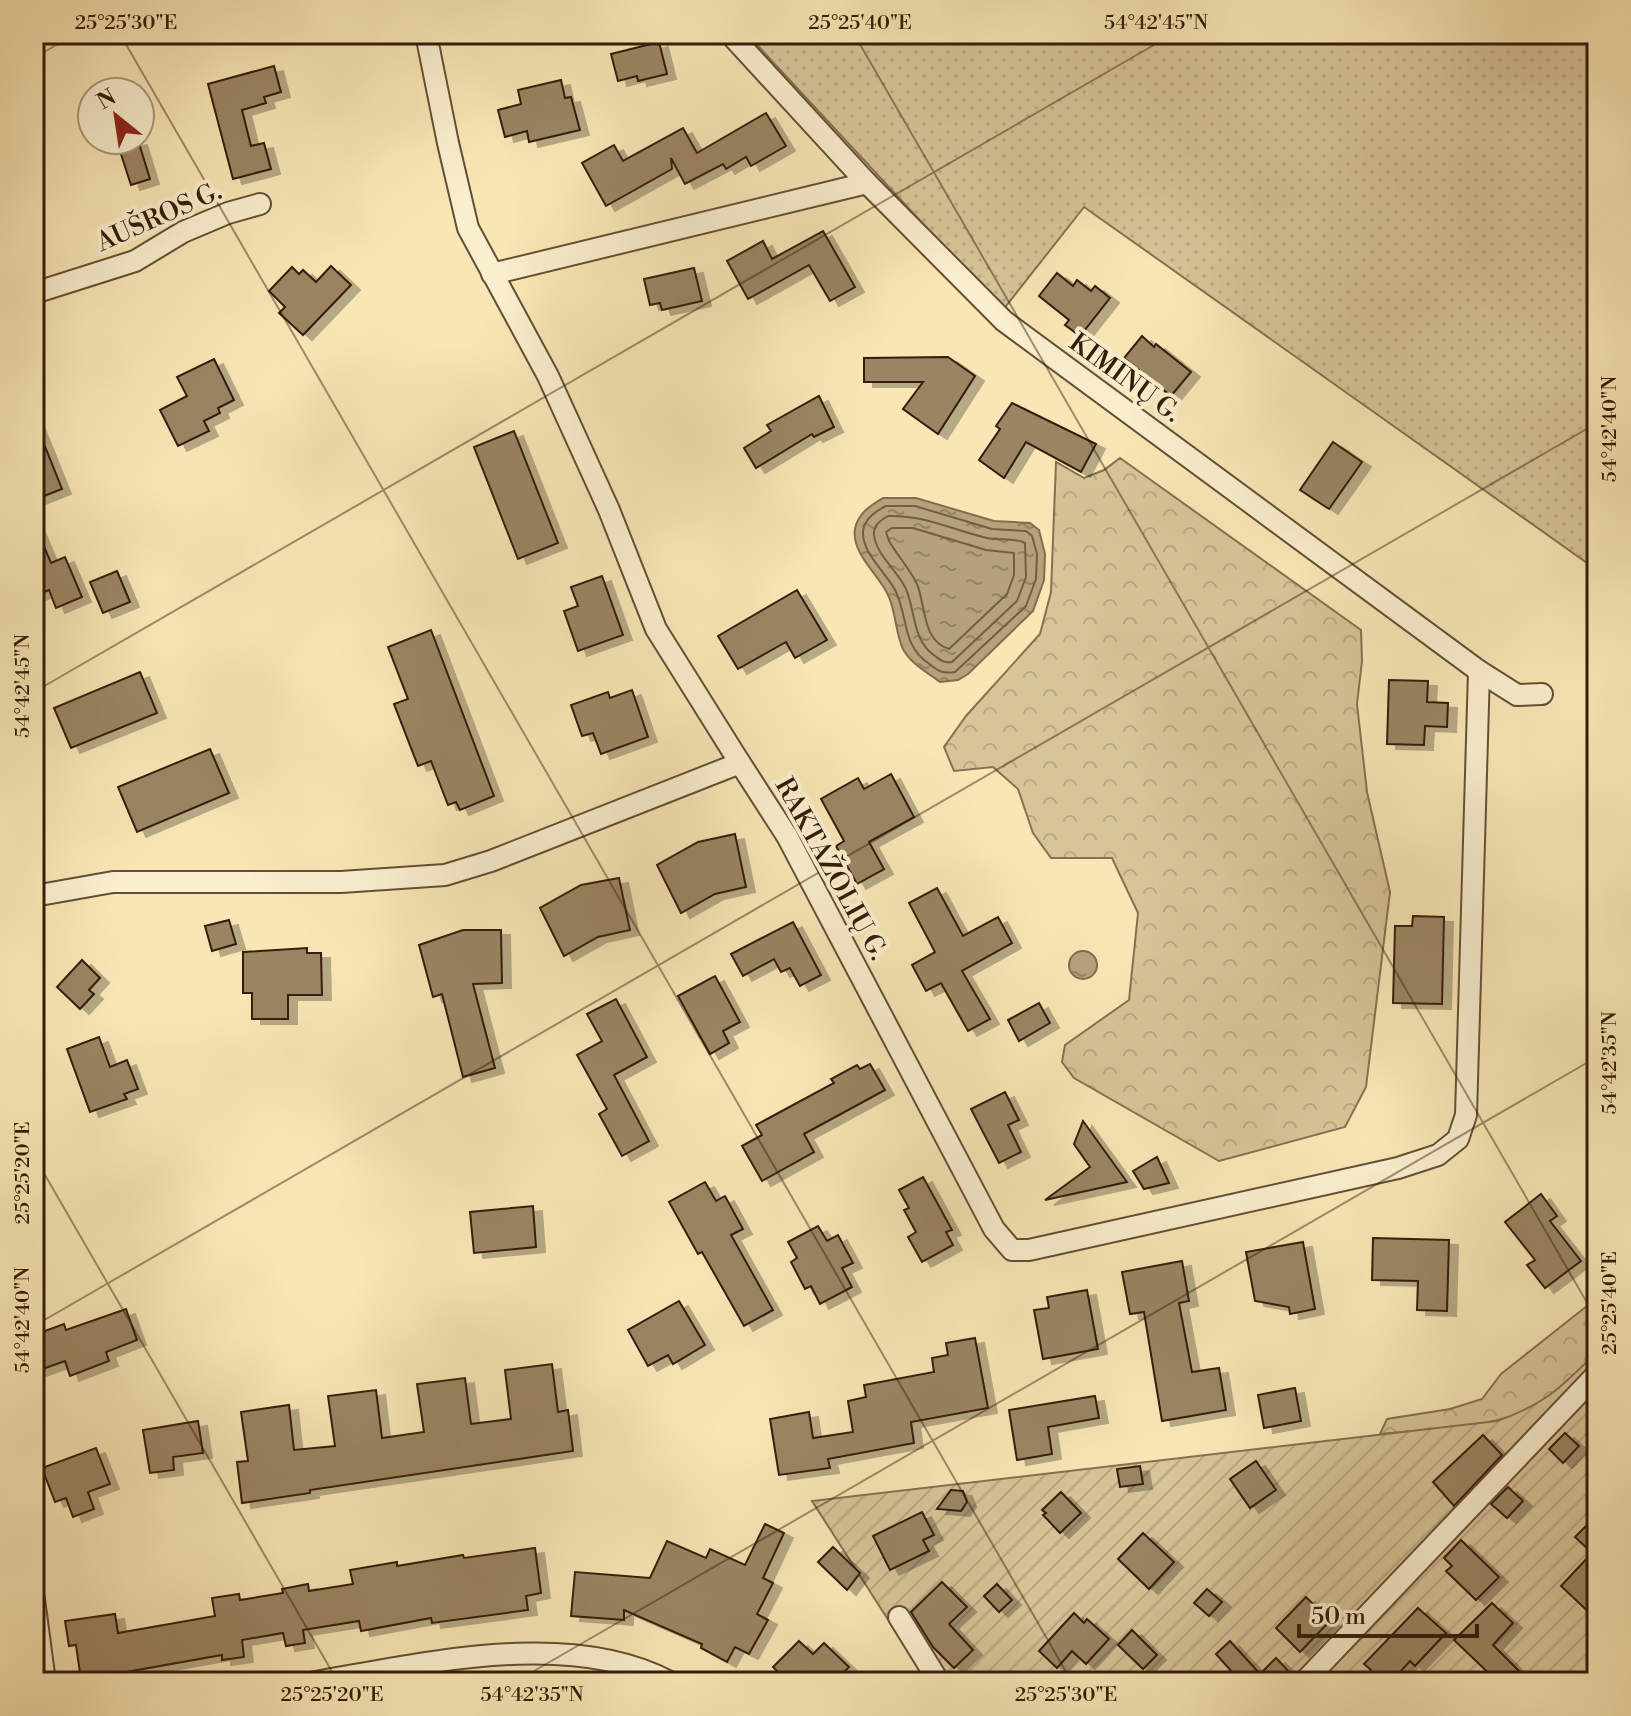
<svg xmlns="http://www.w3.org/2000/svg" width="1631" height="1716" font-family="'Libre Bodoni',serif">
<defs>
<pattern id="grass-dots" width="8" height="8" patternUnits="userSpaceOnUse" patternTransform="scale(2)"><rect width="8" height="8" fill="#d7c498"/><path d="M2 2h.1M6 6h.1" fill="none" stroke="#b9a882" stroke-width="1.8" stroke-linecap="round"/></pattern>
<pattern id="forest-crowns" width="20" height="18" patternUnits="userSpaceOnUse" patternTransform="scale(2)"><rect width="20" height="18" fill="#d7c498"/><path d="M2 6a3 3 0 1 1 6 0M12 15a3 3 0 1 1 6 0" fill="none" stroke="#b9a882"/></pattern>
<pattern id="garden-furrows" width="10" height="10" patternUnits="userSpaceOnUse" patternTransform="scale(2)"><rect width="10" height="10" fill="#d7c498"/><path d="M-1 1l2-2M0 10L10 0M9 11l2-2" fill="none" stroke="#b9a882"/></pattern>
<pattern id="water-ripples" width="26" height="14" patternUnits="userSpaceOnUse" patternTransform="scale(2)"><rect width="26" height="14" fill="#b5a27b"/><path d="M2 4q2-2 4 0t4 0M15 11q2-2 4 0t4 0" fill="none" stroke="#948363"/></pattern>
<filter id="shadow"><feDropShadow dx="9" dy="5" stdDeviation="0" flood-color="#0004"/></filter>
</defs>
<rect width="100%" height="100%" fill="#f8e7b5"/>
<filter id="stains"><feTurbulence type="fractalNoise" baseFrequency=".0025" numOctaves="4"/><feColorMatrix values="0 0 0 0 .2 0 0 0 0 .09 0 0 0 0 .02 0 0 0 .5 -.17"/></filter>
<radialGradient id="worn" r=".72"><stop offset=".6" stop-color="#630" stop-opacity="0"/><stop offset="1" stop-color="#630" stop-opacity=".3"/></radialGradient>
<polygon fill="url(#grass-dots)" stroke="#867051" stroke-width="2" points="747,34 1597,34 1597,570 1084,207 1003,310"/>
<g fill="url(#forest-crowns)" stroke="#867051" stroke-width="2">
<polygon points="1120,458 1361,630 1362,661 1357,704 1367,792 1390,892 1366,1087 1345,1127 1219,1161 1074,1078 1062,1062 1065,1045 1129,1000 1138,913 1112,858 1051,858 1033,833 1018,789 993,767 954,771 944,747 966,716 1040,634 1051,592 1056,462 1084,478 1104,470"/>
<path d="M1597 1298V1352C1575 1373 1554 1398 1526 1411 1485 1429 1425 1429 1380 1434L1387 1419 1450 1409 1482 1399 1501 1374Z"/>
</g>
<path fill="url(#garden-furrows)" stroke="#867051" stroke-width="2" d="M1597 1352V1682H928L812 1501 1497 1421C1546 1404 1561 1387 1597 1352Z"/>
<g fill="url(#water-ripples)" stroke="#816c4e" stroke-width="2">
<path d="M883 498H916L994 521 1030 523 1039 530 1045 554 1044 580 1033 611 968 674 958 680 940 682C927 672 911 664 903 649 895 632 896 611 888 595 879 575 851 553 855 529 858 513 870 506 883 498Z"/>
<circle cx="1083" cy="965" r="14"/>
</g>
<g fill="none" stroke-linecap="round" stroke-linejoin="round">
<g stroke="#745e42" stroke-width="2">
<path d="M886 506H915L992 529 1026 531 1032 536 1037 554 1036 579 1026 606 955 672C942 674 938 671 928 663 902 645 908 617 896 592 887 573 863 555 863 533 863 519 876 511 886 506Z"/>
<path d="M888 516C926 515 952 530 987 538 1000 541 1013 537 1025 543L1026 577 1017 601 952 662C944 663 942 661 935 656 912 640 916 613 906 589 898 571 876 555 874 535 873 525 881 520 888 516Z"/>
<path d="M892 528H913L986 550 1014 553V575L1007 594 949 649C922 641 926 606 917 584 910 569 897 555 889 541L886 532Z"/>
</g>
</g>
<g fill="#9a8563" stroke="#341b0a" stroke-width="2" filter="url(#shadow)">
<polygon points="659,42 667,74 638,81 637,76 618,81 611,54"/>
<polygon points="274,66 281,92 264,97 266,103 242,110 251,146 264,143 271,169 233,179 208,84"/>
<polygon points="561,80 565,98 571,97 580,130 529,142 527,131 505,137 498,110 521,104 518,90"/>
<polygon points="766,113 786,146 751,166 746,157 726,169 723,164 685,184 671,158 672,169 606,206 582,163 614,145 623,161 683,128 697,153"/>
<polygon points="138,140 150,179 131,185 118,145"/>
<polygon points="823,231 855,287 830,301 809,265 748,299 727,261 763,241 772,259"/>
<polygon points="331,266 351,285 303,335 279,313 285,307 269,291 292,267 299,274 303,270 316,282"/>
<polygon points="694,268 702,301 662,310 660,303 650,305 644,279"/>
<polygon points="1057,273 1073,286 1077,280 1091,291 1095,286 1110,298 1080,336 1065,325 1069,320 1039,296"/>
<polygon points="1142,336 1154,347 1156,344 1191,372 1171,396 1124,358"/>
<polygon points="948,357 975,376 938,434 903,409 923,382 864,382 864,358"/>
<polygon points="214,359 234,400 218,408 220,413 204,421 209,431 178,446 160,410 187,396 177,377"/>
<polygon points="819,396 834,427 814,437 812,434 756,468 744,448 771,431 767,425"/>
<polygon points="1012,403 1096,444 1081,472 1026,442 1004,478 979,460 1000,429 996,426"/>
<polygon points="34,419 62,489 34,500"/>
<polygon points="514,431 558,543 518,559 474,447"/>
<polygon points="1333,442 1362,462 1329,509 1300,490"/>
<polygon points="34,523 51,563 65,557 82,597 56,608 49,590 34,596"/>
<polygon points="117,571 130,602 103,613 90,582"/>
<polygon points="602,576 623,635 578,651 564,611 578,606 571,587"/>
<polygon points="797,590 827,640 795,658 786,642 738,669 718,636"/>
<polygon points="431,630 494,796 460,810 456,802 448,805 431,761 418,766 394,704 408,699 388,647"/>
<polygon points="140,672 157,713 71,748 54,708"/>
<polygon points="1389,680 1428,681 1427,702 1448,703 1447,727 1425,726 1424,745 1387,744"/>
<polygon points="632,690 648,737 601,754 593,733 582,736 571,705 608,692 610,698"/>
<polygon points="210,749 229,793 137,832 118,787"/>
<polygon points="891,774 914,817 869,842 884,869 857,884 836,846 844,841 821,799 858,778 864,789"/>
<polygon points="735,834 746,887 715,894 681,913 657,865 698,842"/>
<polygon points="619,878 630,930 598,937 564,956 540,908 581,885"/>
<polygon points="937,888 963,936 998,917 1012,943 962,971 990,1019 968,1031 941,983 926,991 912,965 935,952 909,903"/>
<polygon points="1413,916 1444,917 1442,1004 1393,1003 1395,926 1412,926"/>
<polygon points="229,920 236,944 212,951 205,926"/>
<polygon points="793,922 821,975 800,986 790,968 781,972 774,959 743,976 731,954"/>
<polygon points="463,930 501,930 502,983 473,984 495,1068 463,1077 442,994 433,997 419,945"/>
<polygon points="307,948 307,953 321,953 322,995 288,995 288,1019 252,1019 252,993 243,993 243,952"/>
<polygon points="82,960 100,978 89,990 94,994 80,1009 57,987"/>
<polygon points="715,976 740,1022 723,1031 729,1043 710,1054 678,996"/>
<polygon points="616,999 647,1057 614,1075 649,1141 622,1156 599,1114 607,1109 577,1055 602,1041 587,1014"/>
<polygon points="1039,1003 1050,1023 1019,1041 1008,1020"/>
<polygon points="99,1037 110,1067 127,1060 138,1089 124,1094 127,1099 90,1112 67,1049"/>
<polygon points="870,1064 885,1090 804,1134 814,1152 762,1181 742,1146 762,1135 756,1125 834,1083 831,1079 857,1065 860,1069"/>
<polygon points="1005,1092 1019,1120 1008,1125 1021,1152 999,1163 971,1109"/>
<polygon points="1083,1121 1127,1182 1045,1200 1090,1167 1074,1144"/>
<polygon points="1157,1157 1169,1183 1144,1189 1133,1171"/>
<polygon points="923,1177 952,1230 946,1232 953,1245 922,1262 908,1237 916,1232 904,1210 909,1208 899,1190"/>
<polygon points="705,1182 716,1201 725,1196 743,1229 731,1235 773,1310 744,1326 702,1252 698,1254 669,1202"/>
<polygon points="1541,1194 1557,1216 1550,1221 1581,1261 1545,1288 1527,1265 1535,1260 1505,1222"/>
<polygon points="533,1206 536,1247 474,1253 470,1212"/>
<polygon points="818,1226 827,1241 838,1235 853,1263 842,1268 852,1287 820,1304 811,1286 805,1289 791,1262 797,1258 788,1242"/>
<polygon points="1373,1238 1449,1240 1447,1311 1417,1310 1418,1281 1372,1280"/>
<polygon points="1303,1242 1315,1309 1290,1314 1289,1307 1255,1301 1246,1252"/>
<polygon points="1182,1261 1189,1301 1179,1303 1192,1372 1219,1368 1226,1410 1162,1421 1144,1312 1130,1314 1122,1272"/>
<polygon points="1087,1290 1098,1349 1043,1359 1034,1310 1049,1308 1047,1297"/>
<polygon points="679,1301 705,1345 673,1364 668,1355 648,1366 628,1330"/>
<polygon points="126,1309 137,1340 106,1352 109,1361 70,1376 65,1361 34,1372 34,1335 64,1324 66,1330"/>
<polygon points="975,1338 988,1408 911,1422 914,1443 828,1459 830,1468 779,1475 770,1419 809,1412 813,1438 853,1432 848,1401 866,1397 864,1385 934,1372 932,1358 948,1355 946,1343"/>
<polygon points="552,1364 558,1412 568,1410 573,1451 310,1490 310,1493 242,1503 237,1462 248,1461 241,1412 289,1405 294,1450 335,1446 328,1396 376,1390 382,1438 424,1432 417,1384 465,1378 471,1424 511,1419 505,1370"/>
<polygon points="1295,1388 1301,1421 1264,1428 1258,1395"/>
<polygon points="1095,1396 1099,1418 1048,1427 1052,1454 1017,1460 1009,1410"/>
<polygon points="198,1421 203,1453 173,1457 174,1470 150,1473 143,1430"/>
<polygon points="1565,1433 1579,1446 1563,1463 1549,1449"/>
<polygon points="1483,1435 1502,1455 1454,1506 1433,1482"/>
<polygon points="96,1448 110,1484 88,1492 94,1509 73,1517 66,1498 55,1502 42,1468"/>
<polygon points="1256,1461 1276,1490 1250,1508 1230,1479"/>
<polygon points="1140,1466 1143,1484 1120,1487 1117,1469"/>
<polygon points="1508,1487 1523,1501 1507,1518 1491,1504"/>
<polygon points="951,1490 963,1491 967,1502 961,1511 937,1509"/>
<polygon points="1061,1492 1081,1513 1060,1533 1043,1515 1046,1513 1042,1510"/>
<polygon points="922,1512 934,1535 923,1540 929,1551 890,1570 873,1536"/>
<polygon points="1597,1515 1597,1620 1561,1586 1592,1553 1575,1537"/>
<polygon points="765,1524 784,1533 763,1578 773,1583 757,1614 768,1620 749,1654 735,1647 727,1662 701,1648 702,1644 624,1610 624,1620 571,1616 575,1572 650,1578 667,1541 706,1558 710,1549 745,1565"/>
<polygon points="1143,1533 1174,1562 1149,1589 1118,1559"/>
<polygon points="1461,1540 1499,1577 1476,1600 1446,1571 1452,1566 1444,1558"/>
<polygon points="833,1547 860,1573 847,1590 818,1562"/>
<polygon points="535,1548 541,1593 526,1596 528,1610 432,1623 431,1618 361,1631 359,1621 303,1630 305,1643 286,1646 283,1633 242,1640 244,1657 222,1660 222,1655 81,1680 76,1645 69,1646 65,1621 115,1614 118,1633 215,1616 212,1598 239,1594 240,1600 283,1593 282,1589 308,1584 309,1591 353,1584 350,1570 397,1562 397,1566 463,1555 464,1558"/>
<polygon points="942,1582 967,1607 949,1624 973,1650 954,1668 933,1647 911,1612"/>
<polygon points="997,1584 1012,1600 999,1612 984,1596"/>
<polygon points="1207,1589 1222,1602 1209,1616 1194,1603"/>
<polygon points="1306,1597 1330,1621 1300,1652 1276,1628"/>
<polygon points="1492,1603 1513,1623 1493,1645 1530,1682 1498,1682 1454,1640"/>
<polygon points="1418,1608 1446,1633 1415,1666 1410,1661 1391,1682 1379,1682 1369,1673 1371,1670 1364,1664"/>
<polygon points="1074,1613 1084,1623 1087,1619 1109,1639 1086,1664 1072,1651 1057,1668 1039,1651"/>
<polygon points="1132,1630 1157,1655 1143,1669 1118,1645"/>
<polygon points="799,1641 813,1654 824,1643 849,1667 834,1682 788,1682 773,1667"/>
<polygon points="1230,1641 1260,1674 1276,1658 1293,1676 1291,1682 1241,1682 1216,1654"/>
</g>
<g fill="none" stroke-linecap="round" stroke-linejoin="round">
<defs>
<g id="street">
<polyline points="426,34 448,143 468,228 548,376 609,510 656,629 740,763"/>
<polyline points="730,34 867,183 1004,321 1479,671 1517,695 1542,694"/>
<polyline points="492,274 867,183"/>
<polyline points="34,293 135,261 183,232 228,213 260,204"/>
<polyline points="34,896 113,882 341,882 445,875 491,861 740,763 787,836 994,1229 1012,1250 1029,1250 1398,1168 1438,1155 1458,1139 1466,1115 1479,671"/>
<polyline points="34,1599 45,1682"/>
<polyline points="899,1617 939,1682"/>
<path d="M315 1682C422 1664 569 1628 670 1682"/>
<polyline points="1304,1682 1597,1374"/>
</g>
</defs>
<use href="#street" stroke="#654e35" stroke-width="24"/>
<use href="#street" stroke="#faefcf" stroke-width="20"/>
</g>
<path fill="none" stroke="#341b0a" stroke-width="2" stroke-opacity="0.45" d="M120 34 1072 1682M854 34 1597 1320M1588 34 1597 49M34 58 75 34M34 692 1173 34M34 1156 338 1682M34 1326 1597 423M515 1682 1597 1057"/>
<g text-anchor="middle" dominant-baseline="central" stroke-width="8" stroke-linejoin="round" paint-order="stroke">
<g font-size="26" fill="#341b0a" stroke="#faefcf">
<text transform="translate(159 217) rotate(-24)">AUŠROS G.</text>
<text transform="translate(1125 378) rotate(36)">KIMINŲ G.</text>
<text transform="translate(831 869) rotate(61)">RAKTAŽOLIŲ G.</text>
</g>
</g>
<rect width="1631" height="1716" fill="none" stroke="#f8e7b5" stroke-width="88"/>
<g transform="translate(116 116) rotate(330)"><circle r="38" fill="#faefcf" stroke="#ab9a80" stroke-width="2"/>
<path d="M0-6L14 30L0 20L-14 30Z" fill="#8f2418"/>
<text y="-12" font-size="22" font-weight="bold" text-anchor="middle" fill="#341b0a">N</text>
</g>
<path d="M1299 1624v12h178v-12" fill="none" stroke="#341b0a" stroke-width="4"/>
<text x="1311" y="1624" font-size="24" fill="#341b0a" stroke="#faefcf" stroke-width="6" paint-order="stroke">50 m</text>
<rect x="44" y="44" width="1543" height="1628" fill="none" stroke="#341b0a" stroke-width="3"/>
<g font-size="20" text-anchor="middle" fill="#341b0a">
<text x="126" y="29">25°25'30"E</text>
<text x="860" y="29">25°25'40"E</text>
<text x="1156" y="29">54°42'45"N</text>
<text transform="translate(1609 429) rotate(-90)" y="7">54°42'40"N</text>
<text transform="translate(22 686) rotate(-90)" y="7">54°42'45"N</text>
<text transform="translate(1609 1063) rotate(-90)" y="7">54°42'35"N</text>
<text transform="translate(22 1173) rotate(-90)" y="7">25°25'20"E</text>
<text transform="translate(1609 1303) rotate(-90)" y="7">25°25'40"E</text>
<text transform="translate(22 1320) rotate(-90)" y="7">54°42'40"N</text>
<text x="332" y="1701">25°25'20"E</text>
<text x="532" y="1701">54°42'35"N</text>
<text x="1066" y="1701">25°25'30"E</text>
</g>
<rect width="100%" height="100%" filter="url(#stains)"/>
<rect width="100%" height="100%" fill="url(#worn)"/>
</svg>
